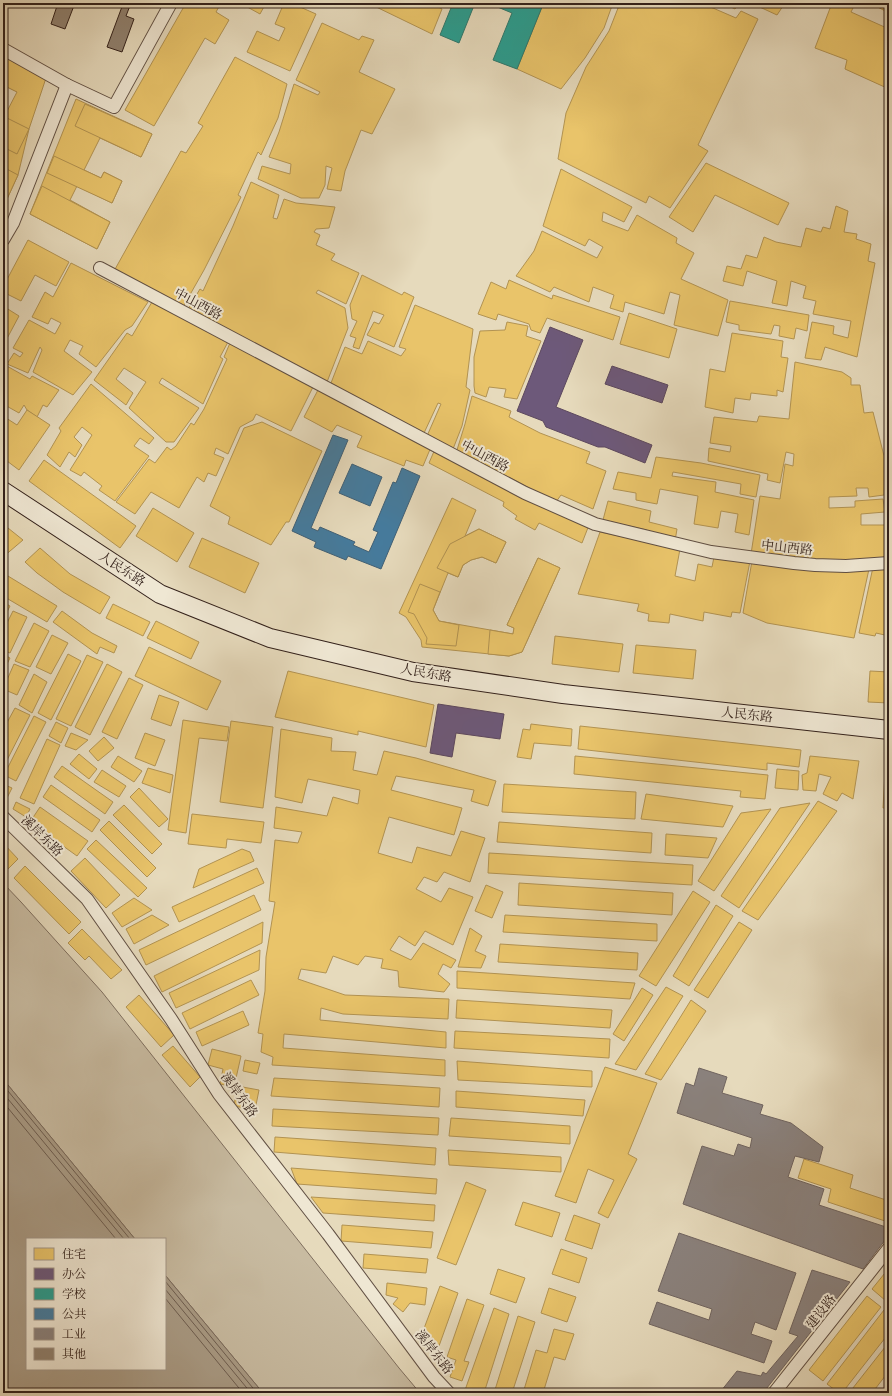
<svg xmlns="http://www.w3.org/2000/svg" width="892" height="1396" font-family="'IM FELL Double Pica','Noto Serif SC',serif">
<rect width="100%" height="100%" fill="#e6dabc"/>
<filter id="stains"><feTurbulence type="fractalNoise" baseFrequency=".005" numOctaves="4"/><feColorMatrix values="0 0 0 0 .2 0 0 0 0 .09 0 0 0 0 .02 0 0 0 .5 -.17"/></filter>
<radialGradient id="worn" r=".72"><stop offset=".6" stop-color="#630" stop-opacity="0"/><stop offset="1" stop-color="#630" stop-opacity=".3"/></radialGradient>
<polygon fill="#c8bba1" stroke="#7e6e5e" points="3,883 21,902 102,992 399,1368 420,1393 263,1393 165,1275 165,1239 135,1239 3,1079"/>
<polygon fill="#a99b85" stroke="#7a6a5b" points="3,1079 135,1239 27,1239 27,1369 165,1369 165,1275 263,1393 3,1393"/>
<g fill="#e9c46a" stroke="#b29352">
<polygon points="186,3 221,3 216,12 229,20 215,44 205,38 154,126 125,110"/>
<polygon points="240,3 266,3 260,14"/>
<polygon points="284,3 291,3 316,14 290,71 247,52 257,31 279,41 285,28 275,24"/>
<polygon points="368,3 431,3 442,9 432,34"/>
<polygon points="533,3 613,3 604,28 585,58 561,89 517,69 542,7"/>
<polygon points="620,3 706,3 706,5 736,18 741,11 758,19 698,145 708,151 670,208 649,196 646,203 558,159 566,113 586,67 609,31"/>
<polygon points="723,3 739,3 735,9"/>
<polygon points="751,3 785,3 777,15"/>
<polygon points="832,3 855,4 851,12 889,29 889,89 845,69 847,60 815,48"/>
<polygon points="870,3 889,3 889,13"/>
<polygon points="322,23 359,40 362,36 374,40 359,72 395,89 372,134 361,130 345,171 341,191 327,189 332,168 326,166 325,185 319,198 301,198 258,179 262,166 290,174 291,164 269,157 279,132 294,84 318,95 320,92 296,80"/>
<polygon points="3,55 46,78 34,100 3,85"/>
<polygon points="3,55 46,78 29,129 18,175 7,199 3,197 3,116 4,117 17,92 3,85"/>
<polygon points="235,57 287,84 278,118 261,155 258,152 238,195 241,197 204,270 183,307 114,271 181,151 186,153 203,126 198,123"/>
<polygon points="76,99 152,134 141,157 100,138 84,170 101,178 104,172 122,181 112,203 77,186 70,200 110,222 97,249 30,214"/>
<polygon points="85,104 152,134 141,157 75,126"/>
<polygon points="3,116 29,129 17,154 3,147"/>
<polygon points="54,156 101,178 104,172 122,181 112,203 47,173"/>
<polygon points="706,163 789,203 778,225 715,195 693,232 669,217"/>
<polygon points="3,167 18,175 7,199 3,197"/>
<polygon points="561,169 632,207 624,222 603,212 602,221 628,231 637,215 677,238 676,243 694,253 681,279 728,300 718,336 674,325 680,295 670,292 664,314 625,302 623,312 610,308 614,295 593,287 589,302 554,287 550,292 516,276 534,251 542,231 597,258 603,247 589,239 585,246 543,226"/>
<polygon points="251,182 279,195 273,218 277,219 284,199 296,203 335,207 329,228 316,229 314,232 320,235 316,245 335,254 331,260 359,273 346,304 318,290 316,293 345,308 348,328 327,382 188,309 200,289 203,291 233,226"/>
<polygon points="42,186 110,222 97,249 30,214"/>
<polygon points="836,206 848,211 844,232 857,234 856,239 871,244 868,261 875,263 857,357 825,347 821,360 805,358 812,322 834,326 833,334 848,338 851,321 813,314 816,301 803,298 806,286 791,281 787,306 772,303 777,281 747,271 743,286 723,281 727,266 741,269 746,255 757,258 764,237 776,242 801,247 806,228 821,232 823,227 830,229"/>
<polygon points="28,240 69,262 56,286 35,275 21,301 3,292 3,287"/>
<polygon points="71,263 148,302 132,326 125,330 96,367 79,354 83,346 70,340 64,351 92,372 73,395 33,372 42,350 40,347 28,373 7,364 14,353 20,357 23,353 13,348 29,320 55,334 61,323 51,318 48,324 32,317 45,292 53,297"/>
<polygon points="362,275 402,295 404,292 414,297 394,347 367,335 374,322 379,324 384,315 373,311 359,349 353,347 356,338 350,336 357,321 352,319 350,305"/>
<polygon points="509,280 552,299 553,295 620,317 613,340 547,318 540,333 531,330 529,324 498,314 496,320 478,314 491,282 506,289"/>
<polygon points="730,301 809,315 807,331 796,328 794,339 779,336 780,326 774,325 771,334 739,330 739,325 726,322"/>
<polygon points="152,302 228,342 220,357 223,359 203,404 162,378 159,383 199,408 174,442 166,442 129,408 146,382 124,368 116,379 133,393 126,405 94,380 127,333 132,336"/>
<polygon points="415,305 473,329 466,387 470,390 462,426 453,449 427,436 441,404 438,403 424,433 367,405 331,383 345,347 362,354 368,341 401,356 406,349 399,347"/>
<polygon points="3,306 19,316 3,346"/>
<polygon points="629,313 677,329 669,358 620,344"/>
<polygon points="507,322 528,326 526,336 541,341 517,399 504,397 506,389 489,387 486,397 475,393 474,386 474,357 480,331 505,330"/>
<polygon points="732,333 783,341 781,357 788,358 783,392 777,390 777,396 751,393 750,400 735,398 733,413 705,407 710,369 725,372"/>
<polygon points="230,343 314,385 291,431 256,414 253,420 240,427 228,454 216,448 214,454 224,458 216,476 208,473 204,482 197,477 179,508 151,492 135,514 116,502 149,459 155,463 167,447 171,450 176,446 191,423 194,425 204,409 227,359 224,357"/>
<polygon points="795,362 842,372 851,378 851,385 860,385 864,413 873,412 884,456 884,495 869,497 868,488 856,488 857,496 829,497 829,508 855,507 855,501 883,499 885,512 861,514 861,525 886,525 889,542 889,559 823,561 751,554 760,496 780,499 785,464 793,466 794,454 786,452 780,483 767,480 768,474 708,461 709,448 730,452 731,446 710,443 714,417 757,422 759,416 789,419"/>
<polygon points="5,365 30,379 32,376 59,390 47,407 43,405 37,417 27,410 24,405 19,413 3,404 3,368"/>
<polygon points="91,384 154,438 149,444 140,438 134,446 149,456 115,501 99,490 102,486 84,472 81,476 70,470 92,435 82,427 74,437 82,445 75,457 69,452 60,467 47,455 61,431 59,428"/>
<polygon points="318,390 431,447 423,466 406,460 404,466 357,447 362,436 337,425 332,432 304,417"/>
<polygon points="472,396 511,411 509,417 540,433 590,452 586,463 606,471 593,509 561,495 556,502 457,450 465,424"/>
<polygon points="27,410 50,425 19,470 3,458 3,416 17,425"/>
<polygon points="262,422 322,451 289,522 286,522 271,545 228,524 230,517 210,506 244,428"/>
<polygon points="435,449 589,525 582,543 539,523 535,530 515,519 517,516 503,506 504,502 429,463"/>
<polygon points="656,457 701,463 760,475 756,497 740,494 741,484 673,472 672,476 716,482 715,492 754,500 749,535 735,532 738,514 721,511 718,528 694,524 698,496 660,489 657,504 636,500 636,493 613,489 618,472 651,478"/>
<polygon points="44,460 136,526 120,548 29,481"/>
<polygon points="452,498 476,510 465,536 479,529 506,542 496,563 482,557 471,560 463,565 458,577 448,573 433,610 439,621 513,634 514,628 507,625 538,558 560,568 522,652 509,656 422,647 421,640 406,617 399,613"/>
<polygon points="608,501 651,511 649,522 677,529 675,541 646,534 647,530 603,520"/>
<polygon points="153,508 194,533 177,562 136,536"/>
<polygon points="3,524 23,540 3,557"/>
<polygon points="479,529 506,542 496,563 482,557 471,560 463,565 458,577 437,568 450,544"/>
<polygon points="600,532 680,549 675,576 695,581 698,564 712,567 714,557 750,561 740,613 732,612 731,617 704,612 703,621 670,614 669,623 648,621 649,614 637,611 639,604 578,594"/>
<polygon points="202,538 259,563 245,593 189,567"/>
<polygon points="40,548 70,574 110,597 100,614 63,592 37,573 25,562"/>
<polygon points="538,558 560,568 522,652 509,656 488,654 490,630 513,634 514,628 507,625"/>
<polygon points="752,561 869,569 854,638 767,623 743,613"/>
<polygon points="889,566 889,636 876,633 875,636 859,633 873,567"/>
<polygon points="8,576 57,606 47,622 3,596 3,583"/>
<polygon points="420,584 440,592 433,610 439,621 459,625 456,646 426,644 427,638 414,614 408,612"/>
<polygon points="3,602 10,606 3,620"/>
<polygon points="113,604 150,622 143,636 106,618"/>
<polygon points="13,611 27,617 10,653 3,650 3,631"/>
<polygon points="62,611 92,633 117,646 114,653 100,647 97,654 53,622"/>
<polygon points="156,621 199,642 191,659 147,638"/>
<polygon points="34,623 49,631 30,667 15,661"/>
<polygon points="52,635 68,643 51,674 36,667"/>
<polygon points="555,636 623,644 619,672 552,664"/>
<polygon points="636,645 696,650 693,679 633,673"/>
<polygon points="149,647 221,681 207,710 135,676"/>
<polygon points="3,654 10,658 3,672"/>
<polygon points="68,654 81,661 51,720 38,713"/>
<polygon points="87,655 103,662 71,726 56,719"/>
<polygon points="14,664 29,670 17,695 3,689"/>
<polygon points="107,664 122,672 90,735 75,727"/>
<polygon points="288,671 434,705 426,747 358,731 358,735 275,717"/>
<polygon points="870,671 889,672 889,703 868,702"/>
<polygon points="34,674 47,682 32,713 19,705"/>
<polygon points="129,678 143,685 117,739 102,732"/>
<polygon points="159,695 179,702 171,726 151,719"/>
<polygon points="3,707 8,710 3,720"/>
<polygon points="15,708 30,715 3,768 3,730"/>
<polygon points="34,716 46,722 16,781 4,775"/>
<polygon points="183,720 229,727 227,741 199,738 186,833 168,830"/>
<polygon points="231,721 273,727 263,808 220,802"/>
<polygon points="56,722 68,728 61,743 49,736"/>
<polygon points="531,724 572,729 571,746 534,743 531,759 517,757 523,729 530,730"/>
<polygon points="580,726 801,750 799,767 767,763 767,770 578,749"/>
<polygon points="281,729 332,738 331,751 356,752 353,770 377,775 384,751 416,758 496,781 488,806 471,801 474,790 396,776 391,790 462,808 454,835 389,817 378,853 412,863 417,847 451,856 461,831 485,838 470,882 444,872 437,882 424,877 416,889 441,902 449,888 473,897 453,945 425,931 415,946 399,936 390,950 411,960 423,943 456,960 451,968 443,964 438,974 450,984 444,992 399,987 398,971 381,968 383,959 365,956 358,965 333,956 326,973 301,969 298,979 345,995 449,999 448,1019 343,1014 321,1008 320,1020 446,1032 446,1048 284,1034 283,1048 445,1060 445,1076 272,1065 273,1057 261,1052 263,1034 258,1033 265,991 266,957 275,902 269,901 275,840 298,843 302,832 274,828 276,807 327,816 333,797 358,804 360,790 308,779 302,803 275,797"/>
<polygon points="71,733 88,740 76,750 65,746"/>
<polygon points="145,733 165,740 155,766 135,758"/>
<polygon points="104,737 114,748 98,761 89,751"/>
<polygon points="47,739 60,745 34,804 20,798"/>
<polygon points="79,754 97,769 89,779 70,764"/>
<polygon points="118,756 142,771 134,782 111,767"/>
<polygon points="575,756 768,775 765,799 740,797 741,791 574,774"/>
<polygon points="810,756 859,761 853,799 842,793 837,801 823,794 831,777 819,774 816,791 803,790 802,775 807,773"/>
<polygon points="62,766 113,802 105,814 54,777"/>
<polygon points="148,768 173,775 170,793 142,783"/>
<polygon points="777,769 799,771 798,790 775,788"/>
<polygon points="102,770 126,786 119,797 94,782"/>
<polygon points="885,772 889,772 889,808 883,808"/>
<polygon points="3,784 12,788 7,798 3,795"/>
<polygon points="504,784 636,792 635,819 502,812"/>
<polygon points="51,785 100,820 92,832 43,797"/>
<polygon points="139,788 168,819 159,827 130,797"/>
<polygon points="646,794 733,806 723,827 641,819"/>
<polygon points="818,801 837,811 758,920 742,911"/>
<polygon points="16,802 30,809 26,817 13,809"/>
<polygon points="810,803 739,908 721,896 780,808"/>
<polygon points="124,805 162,844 152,854 113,815"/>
<polygon points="40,807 88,841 77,856 30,822"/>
<polygon points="771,809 714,891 698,881 741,813"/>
<polygon points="192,814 264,822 261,843 227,839 226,848 188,844"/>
<polygon points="109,821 156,868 147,877 100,830"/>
<polygon points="499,822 652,833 651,853 497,842"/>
<polygon points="666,834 717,838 708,858 665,855"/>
<polygon points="96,840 147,888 138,897 87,849"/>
<polygon points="3,843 18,859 7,870 3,866"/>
<polygon points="242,849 250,852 254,861 193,888 199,869"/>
<polygon points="489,853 693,865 692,885 488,873"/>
<polygon points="85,858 120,895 106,908 71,871"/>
<polygon points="25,866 81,922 69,934 14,878"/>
<polygon points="257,868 264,883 179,922 172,907"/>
<polygon points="519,883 673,893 672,915 518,905"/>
<polygon points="486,885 503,892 492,918 475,911"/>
<polygon points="693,891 710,902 656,986 639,976"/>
<polygon points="254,895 261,910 146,965 139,950"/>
<polygon points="134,898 152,910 122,927 112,913"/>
<polygon points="716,905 733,916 689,986 673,976"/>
<polygon points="152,915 169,925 134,944 126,929"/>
<polygon points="505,915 657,924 657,941 503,932"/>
<polygon points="263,922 262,943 162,992 154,976"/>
<polygon points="739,922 752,930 708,998 694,990"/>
<polygon points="470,928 482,936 475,951 486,956 481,968 458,967"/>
<polygon points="82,929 122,970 111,979 89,956 85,960 68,943"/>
<polygon points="500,944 638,953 637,970 498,962"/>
<polygon points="260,950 259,970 176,1008 169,993"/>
<polygon points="457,971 635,983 630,999 457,988"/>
<polygon points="251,980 259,995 190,1029 182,1013"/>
<polygon points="666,987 683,996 636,1070 615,1064"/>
<polygon points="642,988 653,995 624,1041 613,1034"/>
<polygon points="139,995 174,1035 161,1047 126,1007"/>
<polygon points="457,1000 612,1010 610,1028 456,1018"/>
<polygon points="691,1000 706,1011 661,1080 645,1074"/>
<polygon points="243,1011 249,1025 202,1046 196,1032"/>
<polygon points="455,1031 610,1039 609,1058 454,1048"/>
<polygon points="173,1046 200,1077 190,1087 162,1055"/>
<polygon points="212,1049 241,1056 234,1087 220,1084 223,1069 208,1065"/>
<polygon points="245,1060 260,1063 257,1074 243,1071"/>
<polygon points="457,1061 592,1071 592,1087 458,1080"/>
<polygon points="605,1067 657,1083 628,1154 637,1159 608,1218 598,1213 614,1180 588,1169 576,1203 555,1196"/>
<polygon points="274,1078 440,1088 439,1107 271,1096"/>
<polygon points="237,1086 259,1090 255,1110 234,1106"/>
<polygon points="456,1091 585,1100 583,1116 456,1107"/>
<polygon points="273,1109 439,1118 438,1135 272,1126"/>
<polygon points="451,1118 570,1126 570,1144 449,1136"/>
<polygon points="275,1137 436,1148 435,1165 274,1152"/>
<polygon points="448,1150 561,1157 561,1172 449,1165"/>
<polygon points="804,1159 853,1175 850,1188 889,1201 885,1221 828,1202 831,1189 798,1178"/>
<polygon points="291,1168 437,1179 436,1194 297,1184"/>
<polygon points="466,1182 486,1190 456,1265 437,1258"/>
<polygon points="311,1197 435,1205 434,1221 323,1213"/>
<polygon points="523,1202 560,1213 552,1237 515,1225"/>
<polygon points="574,1215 600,1224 592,1249 565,1240"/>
<polygon points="342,1225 433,1232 431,1248 341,1241"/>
<polygon points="561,1249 587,1258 579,1283 552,1274"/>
<polygon points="364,1254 428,1259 426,1273 363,1268"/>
<polygon points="889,1268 889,1297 886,1301 872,1289"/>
<polygon points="498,1269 525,1278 516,1303 490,1294"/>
<polygon points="387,1283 427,1288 425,1305 410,1303 403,1312 393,1304 398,1298 386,1295"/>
<polygon points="440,1286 458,1293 439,1346 420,1339"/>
<polygon points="549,1288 576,1297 567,1322 541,1313"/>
<polygon points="867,1296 881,1307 823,1381 809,1370"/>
<polygon points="467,1299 484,1305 464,1361 469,1362 462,1381 450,1377 456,1360 447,1357"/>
<polygon points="494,1308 509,1314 484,1393 464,1393"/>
<polygon points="884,1310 889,1313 889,1333 842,1393 839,1393 827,1384"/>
<polygon points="518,1316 535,1322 512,1393 494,1393"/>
<polygon points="554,1329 574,1334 565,1360 554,1357 543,1393 523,1393 536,1350 547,1353"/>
<polygon points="889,1342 889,1371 872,1393 849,1393"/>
<polygon points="889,1382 889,1393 881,1393"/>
</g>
<g fill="#6d597a" stroke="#5c485e">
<polygon points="550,327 583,340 556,407 652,445 645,463 605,447 598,447 546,427 543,421 517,411"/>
<polygon points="612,366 668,385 662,403 605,384"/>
<polygon points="438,704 504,714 500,739 456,733 452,757 430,753"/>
</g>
<g fill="#2a9d8f" stroke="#2d786c">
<polygon points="453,3 475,3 459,43 440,35"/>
<polygon points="488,3 532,3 542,7 517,69 493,60 512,13"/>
</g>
<g fill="#457b9d" stroke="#406076">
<polygon points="333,435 348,440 311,528 318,531 320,527 355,542 353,545 369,552 378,532 373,530 393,482 396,483 402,468 420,476 381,569 348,556 346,560 314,547 316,542 292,531"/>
<polygon points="352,464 382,477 370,506 339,493"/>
</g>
<g fill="#8a817c" stroke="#70645f">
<polygon points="699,1068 727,1077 722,1093 763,1105 760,1114 791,1123 823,1147 819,1162 795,1156 788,1177 824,1189 819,1205 889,1228 889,1235 863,1269 683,1204 702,1146 734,1156 738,1144 750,1148 752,1138 677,1113 686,1083 694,1086"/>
<polygon points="679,1233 796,1273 776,1330 755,1322 751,1334 772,1341 764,1363 649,1324 657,1302 709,1320 712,1309 658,1291"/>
<polygon points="812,1270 850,1282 763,1393 722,1393 721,1391 737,1371 761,1376 763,1372 766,1374 798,1336 789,1333"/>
</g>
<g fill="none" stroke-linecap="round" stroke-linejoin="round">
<g stroke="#6e5e50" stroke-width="1">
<polyline points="3,1085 130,1239"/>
<polyline points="3,1093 124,1239"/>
<polyline points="3,1102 116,1239"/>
<polyline points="165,1281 257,1393"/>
<polyline points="165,1289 251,1393"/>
<polyline points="165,1298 243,1393"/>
</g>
</g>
<g fill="#90816f" stroke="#33211b">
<polygon points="58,3 75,3 65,29 51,24"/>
<polygon points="121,3 131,3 126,16 134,19 122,52 107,47 123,4"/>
</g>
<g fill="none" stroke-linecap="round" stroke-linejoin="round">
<defs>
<g id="street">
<polyline points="3,49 67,85"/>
<polyline points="3,240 13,223 67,85 114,107 171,3"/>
<polyline points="100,268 525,493 595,524 711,552 794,563 815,565 846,566 889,563"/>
<polyline points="3,817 87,899 171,1019 219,1094 328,1234 434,1377 449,1393"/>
<polyline points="774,1393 889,1248"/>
</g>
<polyline id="secondary" points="3,491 160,594 270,638 413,672 563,694 889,730"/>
</defs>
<use href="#street" stroke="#604f43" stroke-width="14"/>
<use href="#secondary" stroke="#33211b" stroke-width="20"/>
<use href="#street" stroke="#efe7d3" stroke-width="12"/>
<use href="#secondary" stroke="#efe7d3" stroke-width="18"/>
</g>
<g text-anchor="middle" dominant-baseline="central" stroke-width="4" stroke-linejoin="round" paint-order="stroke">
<g font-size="13" fill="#33211b" stroke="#efe7d3">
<text transform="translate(198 304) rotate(28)">中山西路</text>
<text transform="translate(485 456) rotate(28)">中山西路</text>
<text transform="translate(787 548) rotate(6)">中山西路</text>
<text transform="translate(122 569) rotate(33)">人民东路</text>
<text transform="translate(426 673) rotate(10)">人民东路</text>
<text transform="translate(747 715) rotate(6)">人民东路</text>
<text transform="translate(42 836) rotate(44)">溪岸东路</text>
<text transform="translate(239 1095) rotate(54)">溪岸东路</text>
<text transform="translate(821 1312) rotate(-52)">建设路</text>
<text transform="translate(434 1352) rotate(52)">溪岸东路</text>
</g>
</g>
<rect width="892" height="1396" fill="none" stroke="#e6dabc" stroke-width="16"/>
<rect x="4" y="4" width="884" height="1388" fill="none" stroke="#33211b" stroke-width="2"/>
<rect x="8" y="8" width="876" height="1380" fill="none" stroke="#33211b"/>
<rect x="26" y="1238" width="140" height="132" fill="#efe7d3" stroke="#a49889"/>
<rect x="34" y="1248" width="20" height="12" fill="#e9c46a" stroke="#a49889"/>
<text x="62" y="1258" font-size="12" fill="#33211b">住宅</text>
<rect x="34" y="1268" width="20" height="12" fill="#6d597a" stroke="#a49889"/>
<text x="62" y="1278" font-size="12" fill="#33211b">办公</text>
<rect x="34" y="1288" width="20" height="12" fill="#2a9d8f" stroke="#a49889"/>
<text x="62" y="1298" font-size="12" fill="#33211b">学校</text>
<rect x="34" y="1308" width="20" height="12" fill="#457b9d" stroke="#a49889"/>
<text x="62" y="1318" font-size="12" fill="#33211b">公共</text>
<rect x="34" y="1328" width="20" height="12" fill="#8a817c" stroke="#a49889"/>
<text x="62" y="1338" font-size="12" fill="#33211b">工业</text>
<rect x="34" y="1348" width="20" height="12" fill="#90816f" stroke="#a49889"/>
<text x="62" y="1358" font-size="12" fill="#33211b">其他</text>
<rect width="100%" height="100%" filter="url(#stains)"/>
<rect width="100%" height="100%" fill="url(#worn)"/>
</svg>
